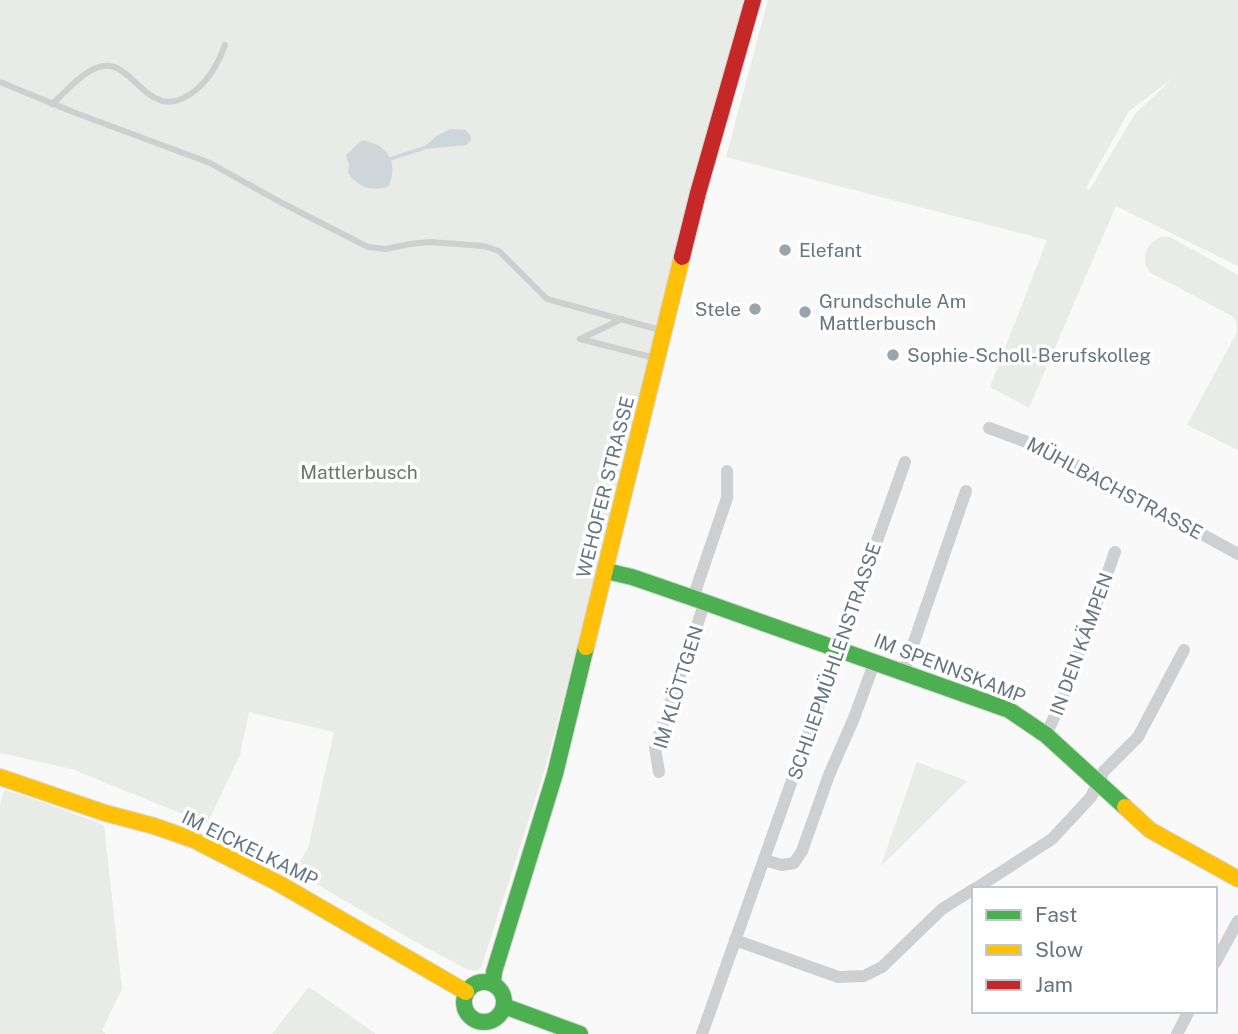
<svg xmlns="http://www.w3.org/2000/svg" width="1238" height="1034" font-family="'Public Sans',sans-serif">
<rect width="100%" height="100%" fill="#f9f9f9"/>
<g fill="#e8ebe6" fill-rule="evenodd">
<polygon points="0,0 750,0 544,772 481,968 477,971 466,969 414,941 294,871 308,848 334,732 249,712 240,755 207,824 72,769 0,753"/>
<path d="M768 0H1238V266L1116 206 1029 408 990 387 1047 240 726 157ZM1173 78 1135 114 1090 189 1086 188 1129 111Z"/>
<path d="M1164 236 1172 238 1238 275V450L1187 425 1237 332 1236 321 1232 316 1151 273C1138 260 1147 240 1164 236Z"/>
<polygon points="917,762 967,781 881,866"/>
<polygon points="4,790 34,799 104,825 122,989 102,1030 106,1034 0,1034 0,805"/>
<polygon points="309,987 376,1034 272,1034"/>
</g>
<g fill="#ced6d9">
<polygon points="451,129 466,130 470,135 471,140 466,145 425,149 424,147 438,135"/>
<path d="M362 140C387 144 399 162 389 186 372 192 359 188 348 173L349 165 346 155Z"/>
</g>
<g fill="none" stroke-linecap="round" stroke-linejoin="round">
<polyline stroke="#ced6d9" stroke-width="3.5" points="390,159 424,148"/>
<defs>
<g id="fast">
<polyline points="606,571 632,577 693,598 1009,710 1046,735 1125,807"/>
<circle cx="484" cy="1002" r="20"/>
<polyline points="493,983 494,972 555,774 586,647"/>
<polyline points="504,1006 580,1034"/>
</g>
<g id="slow">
<polyline points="586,647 682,257"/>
<polyline points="0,777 105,813 154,826 194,840 278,883 466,992"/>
<polyline points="1125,807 1150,830 1238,879"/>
</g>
<polyline id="jam" points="682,257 698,193 753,0"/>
</defs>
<use href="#fast" stroke="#d5d6d7" stroke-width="18"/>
<use href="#slow" stroke="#d5d6d7" stroke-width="18"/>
<use href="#jam" stroke="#d5d6d7" stroke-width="18"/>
<g stroke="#cecfd0" stroke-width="6">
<polyline points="0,82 73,112 210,163 282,203 368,247 386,249 410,244 430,242 484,246 499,251 547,299 664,331"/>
<path d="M52 104C66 92 85 68 104 66 136 62 150 129 197 89 210 78 220 60 225 45"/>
<polyline points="580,339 655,358"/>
<polyline points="580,339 622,319"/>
</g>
<g stroke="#cecfd0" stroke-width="12">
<polyline points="989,428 1051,451 1238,554"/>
<polyline points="693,598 727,498 727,471"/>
<polyline points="904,671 966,491"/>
<polyline points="1046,735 1062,700 1115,552"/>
<polyline points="659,772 655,748 705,602"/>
<polyline points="764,860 782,865 794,863 802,851 829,775 854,718 875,661"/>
<polyline points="975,889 1052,839 1091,797 1104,771 1138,737 1184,650"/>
<polyline points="735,940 838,977 864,976 882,967 942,909 974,889"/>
<polyline points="1215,963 1238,921"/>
<polyline points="702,1034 905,462"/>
<polyline points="1177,1034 1189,1011"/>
</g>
<use href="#fast" stroke="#4caf50" stroke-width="16"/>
<use href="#slow" stroke="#ffc107" stroke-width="16"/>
<use href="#jam" stroke="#c62828" stroke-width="16"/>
</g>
<g fill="#99a4ac" stroke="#fff" stroke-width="2.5">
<circle cx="785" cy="250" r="7"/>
<circle cx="755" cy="309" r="7"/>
<circle cx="805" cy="312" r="7"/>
<circle cx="893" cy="355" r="7"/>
</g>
<g text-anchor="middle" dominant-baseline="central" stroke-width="7" stroke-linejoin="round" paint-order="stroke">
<g font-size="19" fill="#657683" stroke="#fff" text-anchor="start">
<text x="799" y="250">Elefant</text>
<text x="819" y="301">Grundschule Am<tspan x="819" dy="22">Mattlerbusch</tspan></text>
<text x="741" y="309" text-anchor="end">Stele</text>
<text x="907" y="355">Sophie-Scholl-Berufskolleg</text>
</g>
<g font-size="19" fill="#687a64" stroke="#fff">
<text x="359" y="472">Mattlerbusch</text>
</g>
<g font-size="19" fill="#657683" stroke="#fff">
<text transform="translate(605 487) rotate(-76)">WEHOFER STRASSE</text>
<text transform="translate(1115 488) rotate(28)">MÜHLBACHSTRASSE</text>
<text transform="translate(1081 644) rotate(-70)">IN DEN KÄMPEN</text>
<text transform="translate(834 661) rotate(-71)">SCHLIEPMÜHLENSTRASSE</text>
<text transform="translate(950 668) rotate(21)">IM SPENNSKAMP</text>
<text transform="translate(678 687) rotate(-73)">IM KLÖTTGEN</text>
<text transform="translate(250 848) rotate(26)">IM EICKELKAMP</text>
</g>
</g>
<rect x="972" y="887" width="245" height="126" fill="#ffffff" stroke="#c1c8cd" stroke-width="2"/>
<rect x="986" y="910" width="35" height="10" fill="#4caf50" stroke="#c1c8cd" stroke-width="2"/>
<text x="1035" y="922" font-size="21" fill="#657683">Fast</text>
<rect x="986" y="945" width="35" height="10" fill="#ffc107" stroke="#c1c8cd" stroke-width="2"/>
<text x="1035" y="957" font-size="21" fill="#657683">Slow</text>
<rect x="986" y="980" width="35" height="10" fill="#c62828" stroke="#c1c8cd" stroke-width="2"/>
<text x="1035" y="992" font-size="21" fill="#657683">Jam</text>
</svg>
